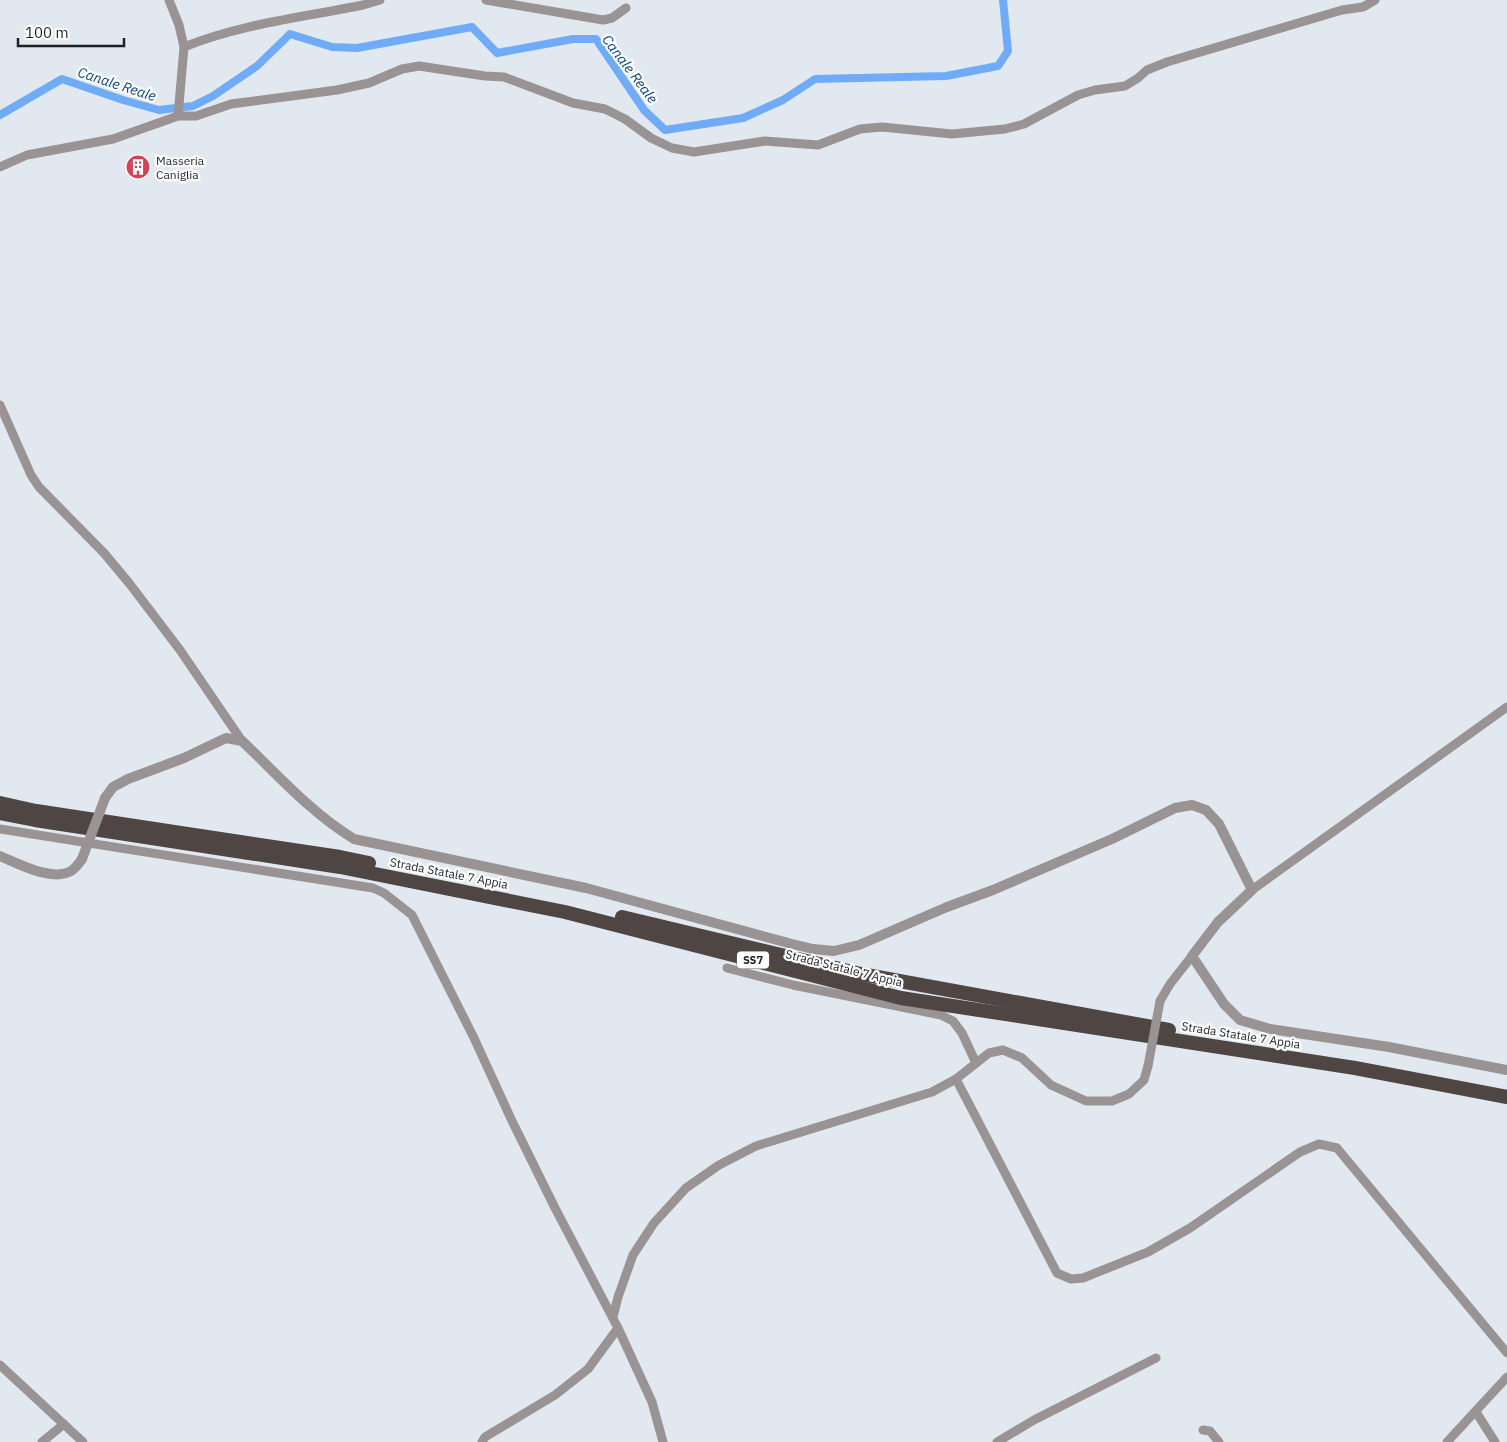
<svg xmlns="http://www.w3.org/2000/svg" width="1507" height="1442" font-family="'IBM Plex Sans',sans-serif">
<rect width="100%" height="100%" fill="#e1e8f0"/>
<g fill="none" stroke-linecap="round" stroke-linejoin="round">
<polyline stroke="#70abf8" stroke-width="8" points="0,115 62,79 123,100 159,110 193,106 213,96 257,66 290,34 332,47 357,48 472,27 497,53 573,39 596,39 644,110 665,130 743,118 783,100 815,79 946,76 998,66 1008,51 1003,0"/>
<g stroke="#999493" stroke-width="9">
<polyline points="169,0 179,25 184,47 178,116"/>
<polyline points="486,0 603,20 612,18 626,8"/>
<path d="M184 47C240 24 304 17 363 5L380 0"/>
<polyline points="0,167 27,155 113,139 178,116 196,116 231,104 337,90 369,83 402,69 419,66 485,76 504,77 573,103 605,109 625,119 651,138 672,148 694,152 765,141 818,145 860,129 882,127 952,134 1005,129 1024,124 1078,95 1095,90 1125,86 1138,78 1147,70 1167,62 1342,10 1363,7 1375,0"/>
<polyline points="0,405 31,475 39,487 104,553 129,583 180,650 242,741"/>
<polyline points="0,829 373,888 384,893 412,915 474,1038 512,1121 555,1208 618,1328 588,1369 555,1395 485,1437 482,1442"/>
<polyline points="1252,890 1507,707"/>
<polyline points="727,968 793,985 941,1015 953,1021 962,1033 976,1063"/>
<polyline points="1160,1001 1170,984 1192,956"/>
<polyline points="1148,1066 1144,1080 1129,1094 1112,1101 1086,1101 1051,1085 1022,1058 1003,1050 989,1053 956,1079 1057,1273 1071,1279 1083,1278 1148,1252 1190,1228 1300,1152 1319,1144 1337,1148 1507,1353"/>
<polyline points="613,1317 618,1297 633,1255 654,1223 686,1188 719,1165 756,1146 932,1092 956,1079"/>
<polyline points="618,1328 652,1402 663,1442"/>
<polyline points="0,1365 83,1442"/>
<polyline points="1476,1412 1495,1442"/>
<polyline points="1203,1430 1210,1431 1219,1442"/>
<polyline points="42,1442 64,1424"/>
<polyline points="997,1442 1034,1420 1156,1358"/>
<polyline points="1447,1442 1507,1377"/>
</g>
<g stroke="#999493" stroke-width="10">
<path d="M105 798 113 787 128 779 184 758 226 738 242 741C278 775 311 813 354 839L586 888 792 944 813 949 834 951 859 945 947 907 993 890 1112 839 1175 808 1192 805 1206 810 1219 824 1252 890 1218 922 1192 956 1224 1004 1240 1020 1270 1029 1389 1047 1507 1070"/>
<path d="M0 856C19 864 52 882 71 871 76 868 79 863 82 859"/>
</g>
<g stroke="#4f4644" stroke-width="14">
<polyline points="0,803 36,811 340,857 369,863"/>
<polyline points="0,813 35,820 340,867 565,912 901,998 1355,1068 1507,1097"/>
<polyline points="622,917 861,974 1169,1030"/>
</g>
<polyline stroke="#999493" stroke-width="9" points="1148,1066 1160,1001"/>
<polyline stroke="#999493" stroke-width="10" points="82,859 105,798"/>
</g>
<defs>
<symbol id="building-disc" viewBox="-11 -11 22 22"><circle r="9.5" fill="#d34358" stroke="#fff"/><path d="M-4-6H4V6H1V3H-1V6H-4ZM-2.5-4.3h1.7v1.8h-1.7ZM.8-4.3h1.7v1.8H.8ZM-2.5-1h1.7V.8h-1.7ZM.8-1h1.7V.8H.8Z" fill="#fff"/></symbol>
</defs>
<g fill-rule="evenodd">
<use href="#building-disc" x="124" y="153" width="28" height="28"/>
</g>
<g text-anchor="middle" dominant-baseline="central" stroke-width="4.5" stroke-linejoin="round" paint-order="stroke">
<rect fill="#fff" stroke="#626365" stroke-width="1" x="737" y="951.5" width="32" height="17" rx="4"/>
<g font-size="11" font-weight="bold" fill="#1e2023">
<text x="753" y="960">SS7</text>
</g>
<g font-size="12" fill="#1e2023" stroke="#fff" text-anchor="start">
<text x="156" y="160">Masseria<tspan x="156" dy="14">Caniglia</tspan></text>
</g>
<g font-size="12" fill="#1e2023" stroke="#fff">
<text transform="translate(449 873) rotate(11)">Strada Statale 7 Appia</text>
<text transform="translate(844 968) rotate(14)">Strada Statale 7 Appia</text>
<text transform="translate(1241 1035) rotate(9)">Strada Statale 7 Appia</text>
</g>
<g font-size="14" font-style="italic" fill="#044386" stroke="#fff">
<text transform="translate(630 69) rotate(53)">Canale Reale</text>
<text transform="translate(117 84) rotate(18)">Canale Reale</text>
</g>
</g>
<path d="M18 38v8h106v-8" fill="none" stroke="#1e2023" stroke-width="2.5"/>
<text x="25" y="38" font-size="15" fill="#1e2023" stroke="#ffffff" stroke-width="4" paint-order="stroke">100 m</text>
</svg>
